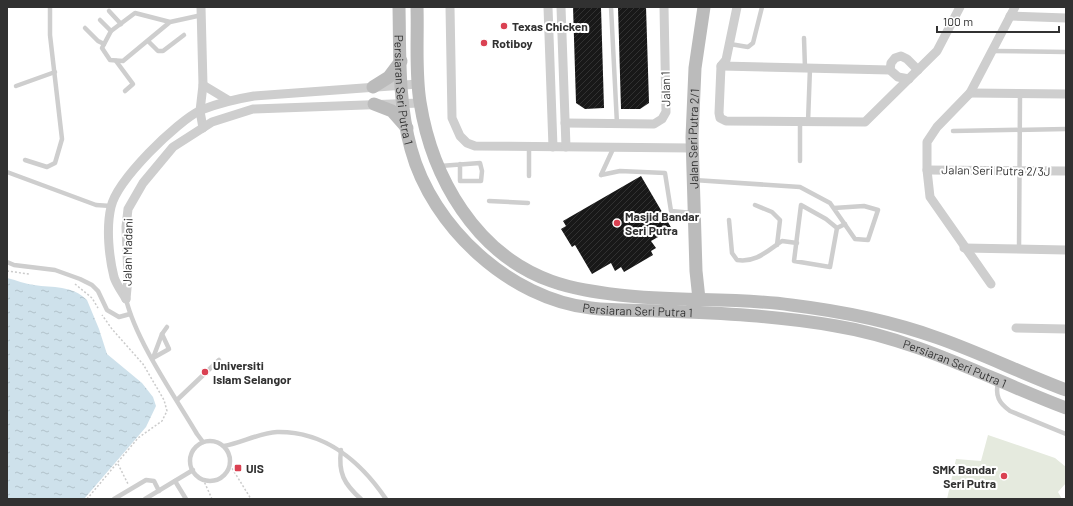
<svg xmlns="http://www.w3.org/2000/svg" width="1073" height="506" font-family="Barlow,sans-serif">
<defs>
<pattern id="water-ripples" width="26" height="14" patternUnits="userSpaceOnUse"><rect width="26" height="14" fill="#cee1eb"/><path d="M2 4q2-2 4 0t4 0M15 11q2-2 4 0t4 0" fill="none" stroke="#b1c2ca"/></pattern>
<pattern id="building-hatch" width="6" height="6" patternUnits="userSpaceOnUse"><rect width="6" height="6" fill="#181818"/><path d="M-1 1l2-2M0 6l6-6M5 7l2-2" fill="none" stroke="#313131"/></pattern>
</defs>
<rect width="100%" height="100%" fill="#fff"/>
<polygon fill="#e5eade" points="988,435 1055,458 1066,467 1066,483 1058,492 1062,499 947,499 956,459 981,461"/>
<path fill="url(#water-ripples)" d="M7 278C16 280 25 284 34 285 53 288 72 285 87 300L99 329 107 354 142 383 153 397 156 406 146 427 84 499H7Z"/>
<g fill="url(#building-hatch)">
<polygon points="573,7 601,7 604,108 585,109 576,103"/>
<polygon points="618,7 646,7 649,103 640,109 621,109"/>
<polygon points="641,176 672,229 651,241 656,248 651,251 653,255 624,272 621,267 615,271 611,263 592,274 575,245 572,247 561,229 566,226 563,221"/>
</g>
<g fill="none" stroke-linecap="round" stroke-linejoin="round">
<g stroke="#cbcbcb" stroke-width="1.5" stroke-dasharray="2 2" stroke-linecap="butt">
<polyline points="7,271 29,274"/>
<polyline points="75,284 92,298 98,308"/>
<polyline points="118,464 128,484"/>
<polyline points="230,465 251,499"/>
<polyline points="203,479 212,499"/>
<polyline points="87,499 138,438 162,421 167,411 164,400 143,364 112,329 102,315"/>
</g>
<g stroke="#cecece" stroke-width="4.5">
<polyline points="611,7 617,124"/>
<polyline points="109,11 121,24"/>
<polyline points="100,20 111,31"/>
<polyline points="170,22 135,13 111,31 102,48 110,60 123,61 170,22 202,15"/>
<polyline points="85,28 98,41 104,44"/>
<polyline points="804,38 805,68"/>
<polyline points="148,41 158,51 163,51 184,35"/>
<polyline points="730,44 748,47 753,43 762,7"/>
<polyline points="992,51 1066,52"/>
<polyline points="116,61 133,84 125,91"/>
<polyline points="16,86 55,72"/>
<polyline points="800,122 800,161"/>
<polyline points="808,122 810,68"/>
<polyline points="953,131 1066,129"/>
<polyline points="25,160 47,167 55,163 62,139 50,35 50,7"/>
<polyline points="440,166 480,163 482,171 481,181 460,181 460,164"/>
<polyline points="7,172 96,205 111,206"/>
<polyline points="601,175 620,171 665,173 671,211 693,213"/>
<polyline points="601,175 613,149"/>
<polyline points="529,176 529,147"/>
<polyline points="694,180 800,187 830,203 855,239 868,240 878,210 864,206 834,208"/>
<polyline points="489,201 528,203"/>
<polyline points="755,205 772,212 780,220 777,245"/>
<path d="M729 220 732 253 737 260C756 263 767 251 782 241L797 243"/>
<polyline points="837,228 830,267 794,261 801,205 826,219 837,228 845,224"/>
<polyline points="1019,249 1020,94"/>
<polyline points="7,262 14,265 55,270 80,279 92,285 98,291 107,310 119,317 130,314"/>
<path d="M126 299C136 341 174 395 197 434L203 442"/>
<polyline points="153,358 169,349 162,334"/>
<polyline points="153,358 162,334 167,327"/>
<path d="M998 383C995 396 999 403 1010 411L1066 434"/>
<polyline points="177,400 219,360"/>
<circle cx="210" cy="461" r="20"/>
<path d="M224 446C241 443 259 433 277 432 325 431 361 462 386 499"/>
<path d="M341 450C338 473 344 484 361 499"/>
<polyline points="175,481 186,499"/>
<polyline points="114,499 146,480 154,481 159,491"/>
<polyline points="145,499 193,470"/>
</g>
<g stroke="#cecece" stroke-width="9">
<polyline points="201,7 203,85 200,111 203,128"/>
<polyline points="450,7 452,118 460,136 467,143 475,146 692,148"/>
<polyline points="548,7 553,147"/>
<polyline points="561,7 566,147"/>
<polyline points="737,7 726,60 721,66 719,113 720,118 726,121 865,122 937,51 960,7"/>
<polyline points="1010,16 1066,18"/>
<polyline points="721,66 890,70 898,77 909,79"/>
<polyline points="890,70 891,63 895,58 901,56 907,59 918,70"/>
<polyline points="203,85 228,100"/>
<polyline points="970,93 1066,94"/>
<polyline points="565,123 654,124 662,119 666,112 664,7"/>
<polyline points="927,170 1066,171"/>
<polyline points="964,248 1066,250"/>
<polyline points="991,284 930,197 927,170 927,142 937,127 970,93 1015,7"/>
<path d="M126 299C122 292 116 284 114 277 109 257 106 228 111 207 117 180 176 122 201 110 219 103 236 99 254 96L418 84"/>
<polyline points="126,299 128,277 126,227 128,209 143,183 173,147 212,122 253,109 420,103"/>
<polyline points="1016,328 1066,329"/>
</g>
<g stroke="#bbb" stroke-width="13">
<path id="s1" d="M399 7C400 54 398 103 411 149 432 227 510 299 591 308 615 311 639 310 663 311 720 313 779 316 836 326 917 339 989 379 1066 408"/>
<path d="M417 7C418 38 415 71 420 102 432 178 476 254 551 281 573 289 596 292 619 295 676 302 734 297 791 305 840 311 891 321 938 338 981 353 1023 374 1066 390"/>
<polyline points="373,87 389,77 401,61"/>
<polyline points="374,104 392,111 407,128"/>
<path id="s2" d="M693 305 699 299 696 271 692 137 695 68 704 7"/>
</g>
</g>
<g fill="#da4152" stroke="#fff" stroke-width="1.5">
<circle cx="504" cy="26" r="4"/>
<circle cx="484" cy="43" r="4"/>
<circle cx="617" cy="223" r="4"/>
<circle cx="205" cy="372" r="4"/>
<rect x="234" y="464" width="8" height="8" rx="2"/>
<circle cx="1004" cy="476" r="4"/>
</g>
<g text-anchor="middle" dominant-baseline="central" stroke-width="4" stroke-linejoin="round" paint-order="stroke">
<g font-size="12" font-weight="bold" fill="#313131" stroke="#fff" text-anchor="start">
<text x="512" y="26">Texas Chicken</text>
<text x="492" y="43">Rotiboy</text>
<text x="625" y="216">Masjid Bandar<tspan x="625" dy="14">Seri Putra</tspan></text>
<text x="213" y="365">Universiti<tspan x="213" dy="14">Islam Selangor</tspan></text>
<text x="246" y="468">UIS</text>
<text x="996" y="469" text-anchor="end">SMK Bandar<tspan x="996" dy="14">Seri Putra</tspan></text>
</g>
<g font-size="12" fill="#313131" stroke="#fff">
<text transform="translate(665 89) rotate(-91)">Jalan 1</text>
<text stroke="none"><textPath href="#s1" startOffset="83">Persiaran Seri Putra 1</textPath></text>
<text stroke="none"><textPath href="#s2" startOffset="169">Jalan Seri Putra 2/1</textPath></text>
<text transform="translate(996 170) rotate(1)">Jalan Seri Putra 2/3J</text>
<text transform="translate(127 252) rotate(-89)">Jalan Madani</text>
<text stroke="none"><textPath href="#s1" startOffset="443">Persiaran Seri Putra 1</textPath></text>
<text stroke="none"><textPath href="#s1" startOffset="767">Persiaran Seri Putra 1</textPath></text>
</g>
</g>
<rect width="1073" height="506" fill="none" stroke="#313131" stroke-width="16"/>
<path d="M937 26v6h122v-6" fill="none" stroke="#313131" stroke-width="2"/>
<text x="943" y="26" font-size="12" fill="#313131" stroke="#ffffff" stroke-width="3" paint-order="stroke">100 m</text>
</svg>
